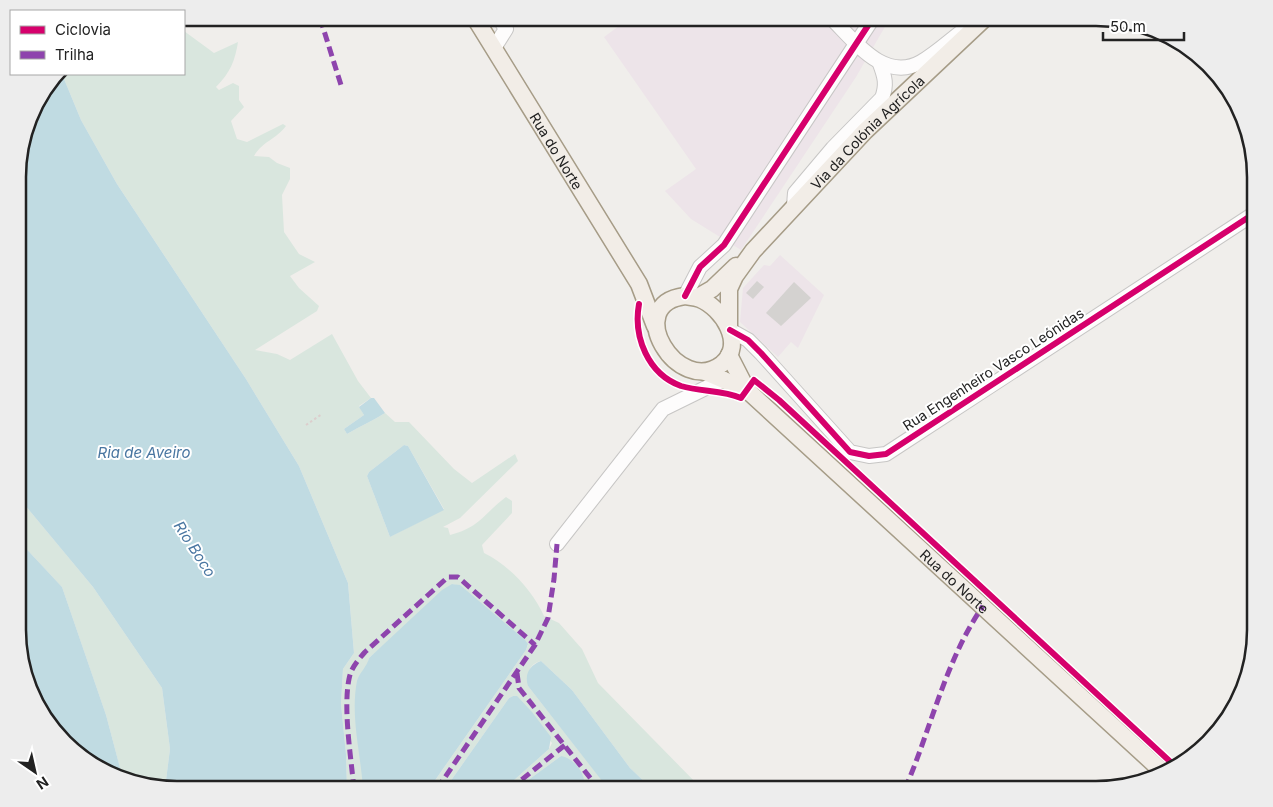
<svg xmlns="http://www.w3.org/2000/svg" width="1273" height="807" font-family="Inter,sans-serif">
<rect width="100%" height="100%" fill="#f0eeeb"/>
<g fill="#ede4e9">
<polygon points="630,18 890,18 856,77 741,250 691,219 665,191 696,169 604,37"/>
<polygon points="780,255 824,295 798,348 791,342 778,357 740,322 743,288 764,265 770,266"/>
</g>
<g fill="#d9e6de" fill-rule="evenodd">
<path d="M184 31 214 53 238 42C235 61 230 73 216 87L219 90 233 83 239 86V100L244 107 231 121 237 139 247 142 283 124 286 126C275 140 263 141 254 156L269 157 277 163 290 168V179L282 195 284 232 299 254 315 262 290 276 299 288 319 306 317 311 255 350 277 354 290 360 332 334 358 381 371 398 359 406 364 415 344 429 347 434C360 426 373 421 385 413L395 422H409L454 469 472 483 515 454 518 461 460 518 443 527 448 528 450 535C481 527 483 514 506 497L512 501V513L482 545 484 553C509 565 533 591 544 616L559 623 582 649 598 683 702 789H652L630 768 572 690 541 661C527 665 529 673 528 686L609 789H579L580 788 561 756 516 789H504L549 749 552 743 513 696 509 698 445 789H429L526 650 528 645 460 586 453 584 369 658 367 667 358 679 363 789H347L346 754 341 704 343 669 354 653 348 583 299 466 246 379 117 184 81 120 62 74H184ZM404 445 408 446 444 509 390 537 367 476 369 472Z"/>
<polygon points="19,498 93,587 162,688 170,749 165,788 136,784 123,779 106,715 62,587 19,541"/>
</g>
<g fill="#c0dbe2">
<polygon points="59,74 62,74 81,120 117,184 246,379 299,466 348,583 354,653 343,669 341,704 346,754 347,789 165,788 170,749 162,688 93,587 19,498 19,157 34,106"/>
<path d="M371 398H374L385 413C373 421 360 426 347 434L344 429 364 415 359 407Z"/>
<polygon points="404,445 408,446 444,510 390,537 367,476 369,472"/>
<polygon points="19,541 62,587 106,715 123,779 89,763 44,718 19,650"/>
<path d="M452 584 460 585 525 640 528 644 526 650 429 789H363C361 755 350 716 357 681 359 673 367 667 369 658L442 590Z"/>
<path d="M541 661 572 690 630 768 652 789H609L606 786 528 686C524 674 530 665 541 661Z"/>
<polygon points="513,696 517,696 532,712 551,737 549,749 504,789 445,789 509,698"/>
<path d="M561 756C572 758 582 769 584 780L579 789H516Z"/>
</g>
<g fill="#d4d2d0">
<polygon points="757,281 764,287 753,299 746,293"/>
<polygon points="794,282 811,298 781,326 766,313"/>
</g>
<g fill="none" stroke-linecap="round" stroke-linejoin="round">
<defs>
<g id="minor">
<path d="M831 18C854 40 884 83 921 62 935 54 948 42 961 32"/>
<polyline points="494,48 506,29 499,18"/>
<path d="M794 205 795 193 833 148 882 98C887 85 885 77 880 64"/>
<polyline points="685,296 700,267 724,245 873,18"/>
<polyline points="730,330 748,340 761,353 850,452 869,456 886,454 1255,213"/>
<polyline points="557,544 663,409 724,379"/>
</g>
<g id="major">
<path id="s1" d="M475 18 639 284 655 326"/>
<path d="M685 296C690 297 695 297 700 299 722 308 746 344 722 364 678 398 621 304 685 296Z"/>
<polyline points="698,297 712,289 736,266"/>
<path id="s2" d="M729 327V289L735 276 753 251 865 131 985 18"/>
<polyline points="729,355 747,390"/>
<path id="s3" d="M705 372 747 390 1163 772"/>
</g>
</defs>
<use href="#minor" stroke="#c7c6c5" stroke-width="16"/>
<use href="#major" stroke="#a69c87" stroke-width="19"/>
<polyline stroke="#dccecd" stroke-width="2" stroke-dasharray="2.5 2.5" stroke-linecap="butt" points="306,425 322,414"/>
<use href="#minor" stroke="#fdfcfc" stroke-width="14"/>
<use href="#major" stroke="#f2ede7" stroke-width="16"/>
<g stroke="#8e44ad" stroke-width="5" stroke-dasharray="10 5" stroke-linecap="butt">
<polyline points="320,18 341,85"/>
<polyline points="517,673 519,688 599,789"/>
<path d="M354 789C351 757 343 709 349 679 351 668 358 660 365 652L448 577H458L535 645"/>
<polyline points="437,789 535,645 548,618 554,579 557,544"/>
<polyline points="510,789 565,745"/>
<path d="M905 789C931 729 945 661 983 606"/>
</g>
<defs>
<g id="cycleway">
<polyline points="685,296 700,267 724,245 873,18"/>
<path d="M639 304C633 337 648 374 681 386 701 392 722 390 741 398L754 380 779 400 1176 767"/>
<polyline points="730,330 748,340 761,353 850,452 869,456 886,454 1255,213"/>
</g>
</defs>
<use href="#cycleway" stroke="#fff" stroke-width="9"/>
<use href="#cycleway" stroke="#d6006c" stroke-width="6"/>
</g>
<g text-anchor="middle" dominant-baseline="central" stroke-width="4" stroke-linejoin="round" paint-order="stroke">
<g font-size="14" fill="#222" stroke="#fff">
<text stroke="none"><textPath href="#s2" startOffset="248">Via da Colónia Agrícola</textPath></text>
<text stroke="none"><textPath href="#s1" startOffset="156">Rua do Norte</textPath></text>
<text transform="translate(993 369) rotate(-33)">Rua Engenheiro Vasco Leónidas</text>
<text stroke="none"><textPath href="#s3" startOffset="328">Rua do Norte</textPath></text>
</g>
<g font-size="15" font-style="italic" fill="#4976a1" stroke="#fff">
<text x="144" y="452">Ria de Aveiro</text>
<text transform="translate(195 549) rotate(57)">Rio Boco</text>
</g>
</g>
<path d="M0 0H1273V807H0ZM177 26H1096A151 151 0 0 1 1247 177V630A151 151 0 0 1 1096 781H177A151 151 0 0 1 26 630V177A151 151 0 0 1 177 26Z" fill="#ededed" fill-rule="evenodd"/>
<path fill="none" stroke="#222" stroke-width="2.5" d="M177 26H1096A151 151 0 0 1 1247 177V630A151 151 0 0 1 1096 781H177A151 151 0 0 1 26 630V177A151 151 0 0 1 177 26Z"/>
<rect x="10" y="10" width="175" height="65" fill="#ffffff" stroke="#a7a7a7"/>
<rect x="20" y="26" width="25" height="8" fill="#d6006c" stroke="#a7a7a7"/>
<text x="55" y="35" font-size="15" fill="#222222">Ciclovia</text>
<rect x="20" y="51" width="25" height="8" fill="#8e44ad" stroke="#a7a7a7"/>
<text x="55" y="60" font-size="15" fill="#222222">Trilha</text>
<g transform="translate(35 772) rotate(146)" stroke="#ffffff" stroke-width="4" paint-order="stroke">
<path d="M0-4L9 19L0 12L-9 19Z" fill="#222222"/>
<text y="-8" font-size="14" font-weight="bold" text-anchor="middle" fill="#222222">N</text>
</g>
<path d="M1103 32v8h81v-8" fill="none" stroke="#222222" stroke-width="2.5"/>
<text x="1110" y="32" font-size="15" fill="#222222" stroke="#ffffff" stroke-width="4" paint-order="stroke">50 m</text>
</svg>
